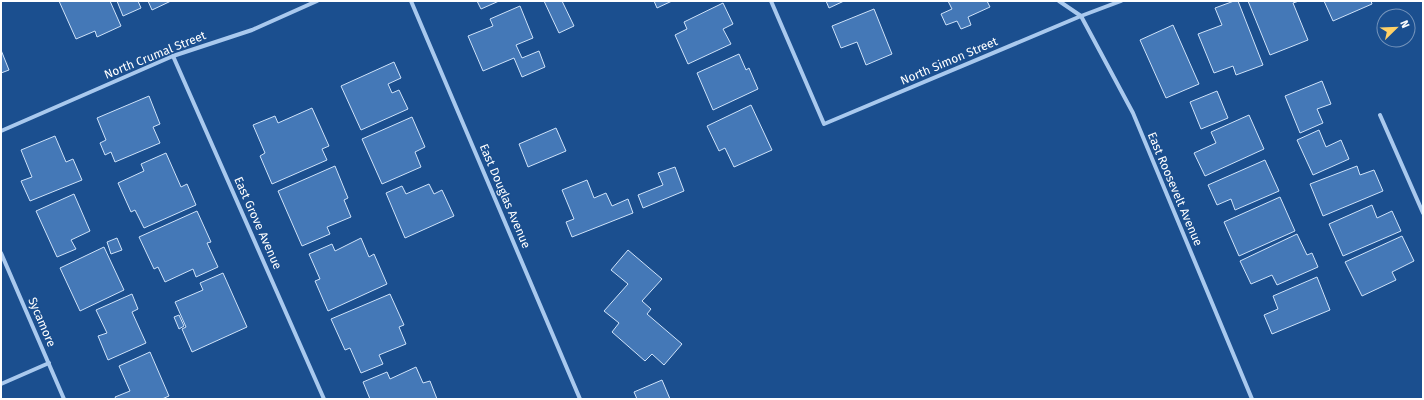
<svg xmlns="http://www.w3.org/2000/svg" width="1424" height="400" font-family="'Fira Sans',sans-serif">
<rect width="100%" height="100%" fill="#1b4f8f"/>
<g fill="#4478b7" stroke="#cfe3fa">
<polygon points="59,1 110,1 121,26 97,37 95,31 76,39"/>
<polygon points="117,1 138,1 141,8 123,16"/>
<polygon points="148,1 171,1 152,10"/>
<polygon points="477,1 499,1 481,9"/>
<polygon points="544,1 562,1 574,26 559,33"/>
<polygon points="654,1 672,1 657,8"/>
<polygon points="826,1 844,1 829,8"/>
<polygon points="948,1 987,1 990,7 968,17 971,25 961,29 957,21 946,25 941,14 952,9"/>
<polygon points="1234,1 1238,1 1263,65 1236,75 1233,66 1214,73 1198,34 1222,25 1215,8"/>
<polygon points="1248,1 1299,1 1293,3 1308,40 1270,55"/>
<polygon points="1324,1 1371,1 1372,4 1333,21"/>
<polygon points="723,3 733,24 723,29 731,44 688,64 675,35 687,29 684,22"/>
<polygon points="520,6 533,38 516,45 522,58 539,51 545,67 522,77 514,58 483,71 468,36 493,26 490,19"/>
<polygon points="874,9 892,54 866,65 857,42 841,48 832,26"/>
<polygon points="1173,25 1199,84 1166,98 1140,40"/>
<polygon points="1,50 9,70 1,73"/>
<polygon points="739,54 746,70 749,68 758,89 713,110 697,73"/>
<polygon points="394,62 401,78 388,84 392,93 399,90 408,109 361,130 341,86"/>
<polygon points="1322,81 1331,104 1317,109 1323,123 1300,133 1285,96"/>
<polygon points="1217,91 1228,118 1201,129 1190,102"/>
<polygon points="149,96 160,124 153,127 160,143 115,162 111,152 105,155 100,143 106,140 97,118"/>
<polygon points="751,105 772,150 734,167 725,148 719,151 707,126"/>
<polygon points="312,108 329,146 322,149 327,160 272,184 260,156 265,153 253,125 275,116 278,123"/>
<polygon points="1249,115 1264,149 1205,176 1194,153 1216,143 1211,132"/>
<polygon points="412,117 425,147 415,152 421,167 382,184 362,139"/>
<polygon points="556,128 566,151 528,167 519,144"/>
<polygon points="1319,130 1326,147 1341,140 1349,159 1313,175 1297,140"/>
<polygon points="55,136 66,162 73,159 82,180 30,201 21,181 32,177 21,150"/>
<polygon points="166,153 181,187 187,184 196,205 144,228 135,210 131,212 118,183 144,171 141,164"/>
<polygon points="1265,160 1279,191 1235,210 1231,199 1217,205 1208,185"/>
<polygon points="335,166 348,198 344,200 351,217 327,227 330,234 302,246 278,191"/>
<polygon points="1357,166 1360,175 1374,170 1383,191 1323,216 1310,184"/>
<polygon points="675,167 684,191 643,208 638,195 663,185 658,173"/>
<polygon points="587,180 594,198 606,193 612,206 628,199 633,213 572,237 566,222 574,219 562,190"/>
<polygon points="429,184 434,194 442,190 454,216 405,238 386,193 402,186 406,194"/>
<polygon points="74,194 90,231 71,240 76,249 57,257 36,211"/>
<polygon points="1280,197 1295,231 1239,256 1224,222"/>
<polygon points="1372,205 1377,218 1392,211 1401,231 1343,256 1329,224"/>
<polygon points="197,211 211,242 207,243 218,267 196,277 193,269 165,282 158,267 154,269 139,237"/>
<polygon points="1297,234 1307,255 1312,253 1318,267 1277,285 1272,275 1251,284 1240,261"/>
<polygon points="1402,236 1414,261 1392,272 1396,280 1362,296 1345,262"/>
<polygon points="117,238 122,250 111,254 107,242"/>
<polygon points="361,238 369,257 374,254 387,284 328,311 315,281 320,279 309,254 332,244 335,251"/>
<polygon points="104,247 124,290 80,311 60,268"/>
<polygon points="628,250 662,279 642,301 651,309 647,314 682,344 664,365 652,354 645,361 612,332 619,323 604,311 628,284 611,270"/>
<polygon points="223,273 247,327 192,352 182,329 186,327 175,302 203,290 200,283"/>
<polygon points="1317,277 1330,310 1272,334 1264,315 1278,309 1273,296"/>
<polygon points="132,294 138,309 132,312 146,343 108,360 98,336 107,333 96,310"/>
<polygon points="390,294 404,325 399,327 406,344 379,355 383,364 361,373 350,348 345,350 331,319"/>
<polygon points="179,315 184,326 179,329 174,317"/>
<polygon points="150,352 169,396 162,399 116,399 115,397 130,391 119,366"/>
<polygon points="416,367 423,383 430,381 437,399 370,399 363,382 387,372 390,379"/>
<polygon points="662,380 670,399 637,399 634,392"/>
</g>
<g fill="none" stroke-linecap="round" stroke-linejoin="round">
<g stroke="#a9c9ee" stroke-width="4">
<polyline points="411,1 580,399"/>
<polyline points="771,1 824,124 1081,16 1121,1"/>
<polyline points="1059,1 1081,16 1133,113 1252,399"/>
<polyline points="173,56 324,399"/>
<polyline points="1380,115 1423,213"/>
<polyline points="1,131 173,56 252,30 317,1"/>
<polyline points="1,253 64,399"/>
<polyline points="1,384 49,363"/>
</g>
</g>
<g text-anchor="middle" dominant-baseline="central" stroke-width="3" stroke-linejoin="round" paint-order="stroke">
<g font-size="12" fill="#fff" stroke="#1b4f8f">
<text transform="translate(155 55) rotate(-22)">North Crumal Street</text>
<text transform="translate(949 61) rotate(-23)">North Simon Street</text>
<text transform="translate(1175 189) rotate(67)">East Roosevelt Avenue</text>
<text transform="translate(505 196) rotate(67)">East Douglas Avenue</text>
<text transform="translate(258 223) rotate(66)">East Grove Avenue</text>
<text transform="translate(42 322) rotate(67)">Sycamore</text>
</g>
</g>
<rect width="1424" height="400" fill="none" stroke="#ffffff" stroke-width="4"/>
<g transform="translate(1396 28) rotate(67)"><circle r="19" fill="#1b4f8f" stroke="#7695bc"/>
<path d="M0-3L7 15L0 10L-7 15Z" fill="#ffd166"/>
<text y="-6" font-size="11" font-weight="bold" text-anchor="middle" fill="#ffffff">N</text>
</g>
</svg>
